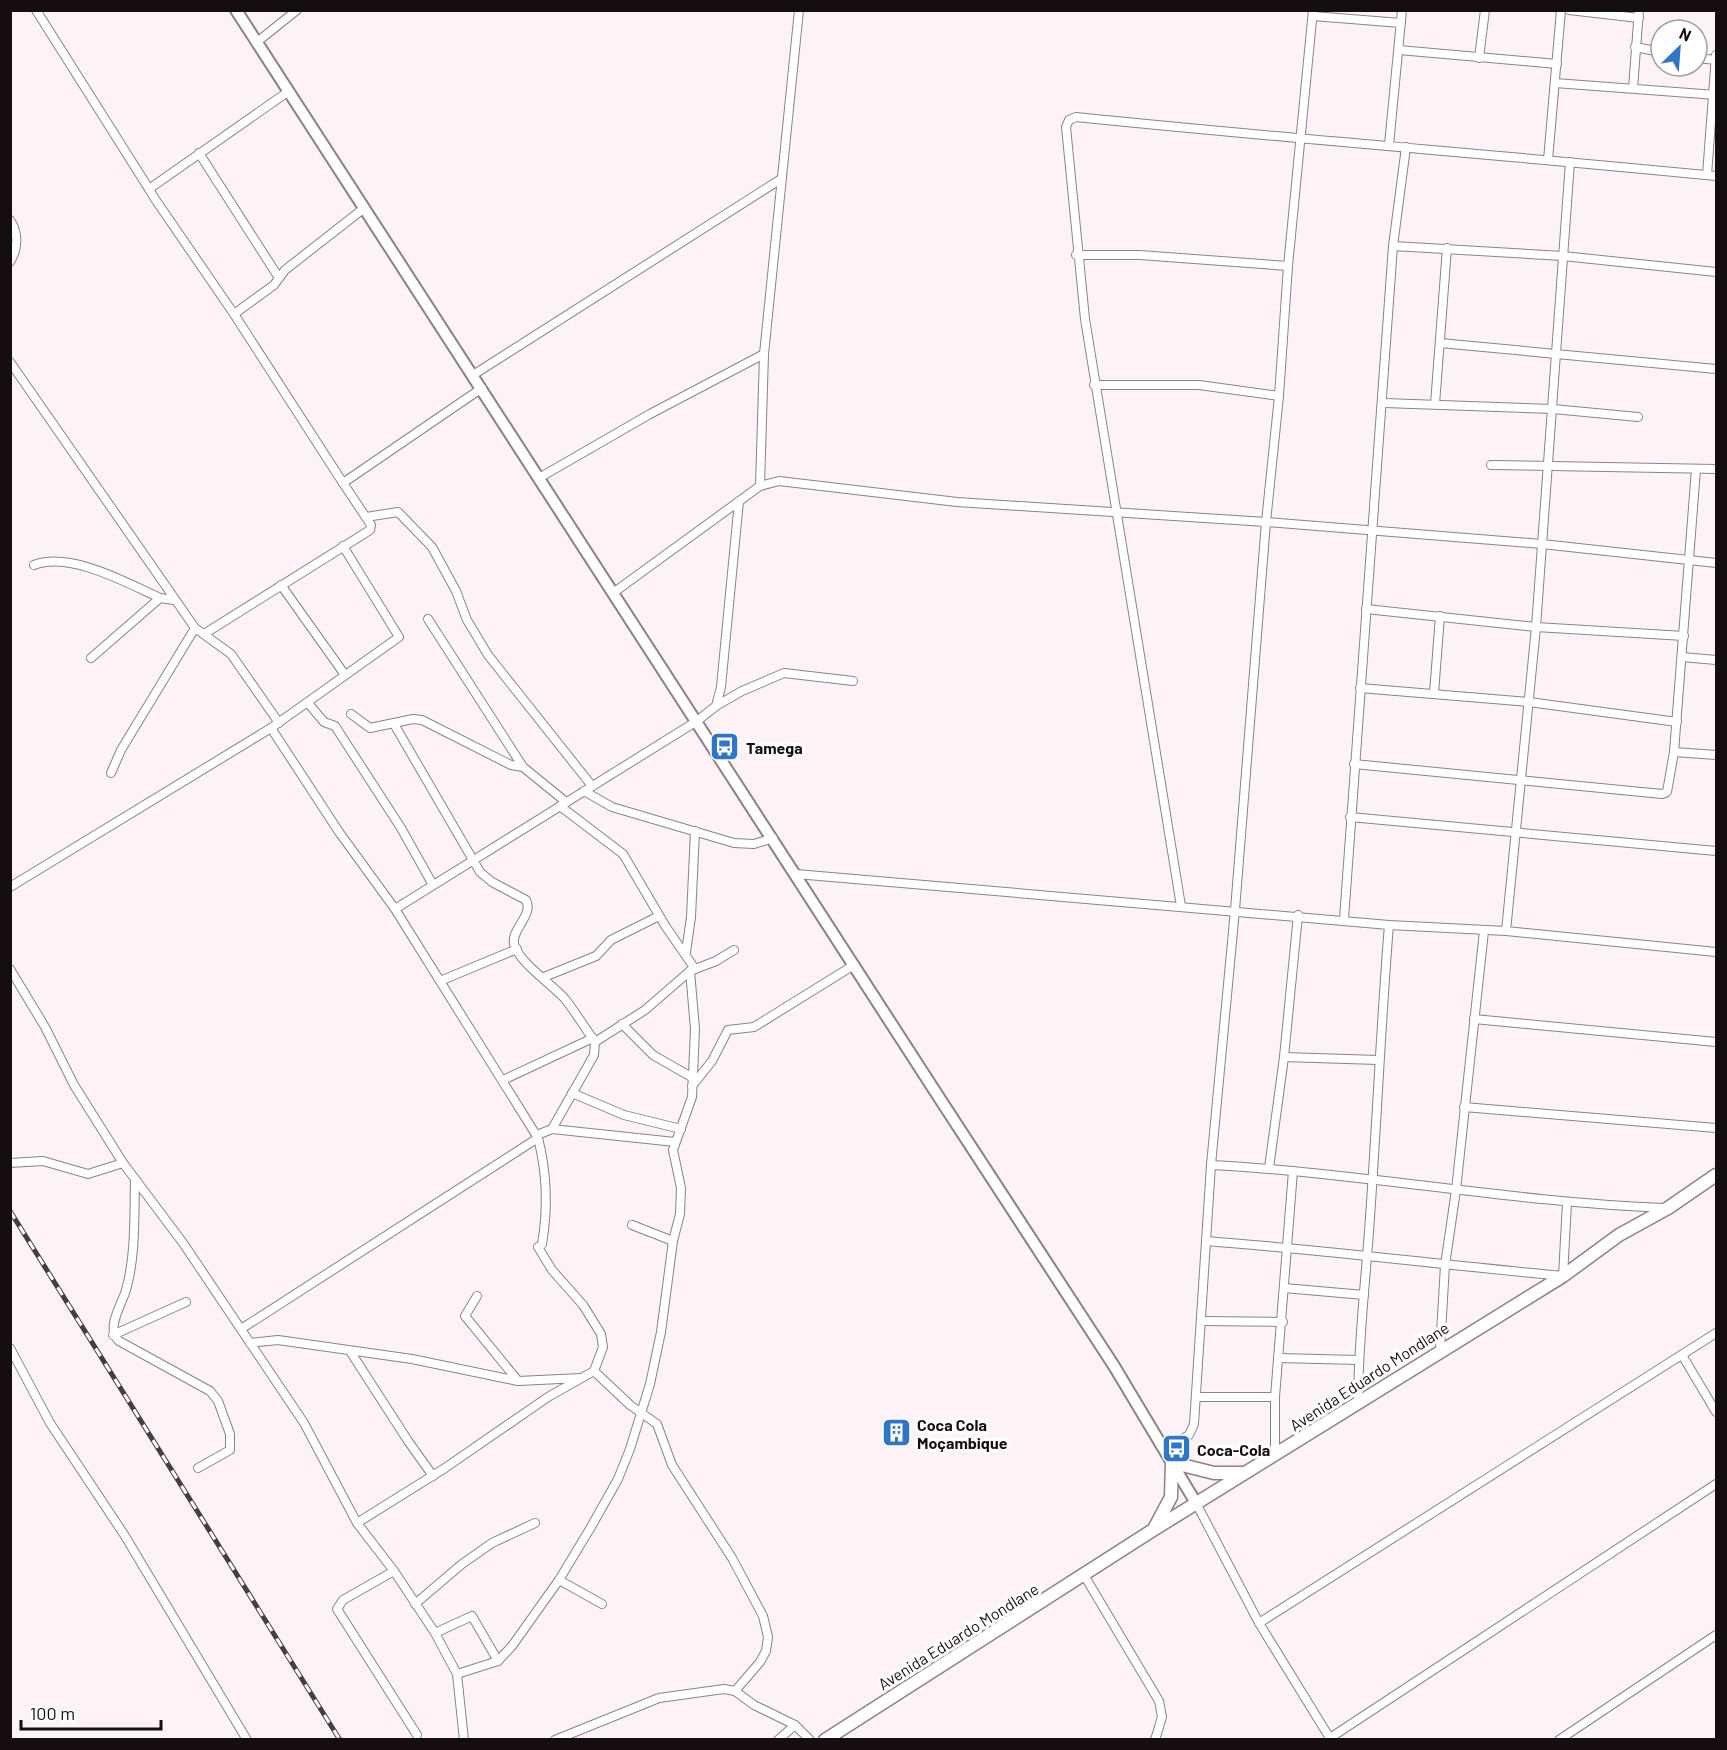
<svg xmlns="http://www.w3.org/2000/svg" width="1727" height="1750" font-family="Barlow,sans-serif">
<rect width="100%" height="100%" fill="#fdf2f5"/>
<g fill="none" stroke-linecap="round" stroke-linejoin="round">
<defs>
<g id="minor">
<polyline points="36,10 149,189"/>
<polyline points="1569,10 1639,18"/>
<polyline points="1313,16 1401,23"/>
<polyline points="257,42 297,10"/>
<polyline points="1635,47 1661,52"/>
<polyline points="1399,50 1557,64"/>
<polyline points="1479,58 1485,10"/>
<polyline points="1697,58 1716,60"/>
<polyline points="1555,83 1716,95"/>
<polyline points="1633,88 1639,10"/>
<polyline points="289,91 149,189 155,199 234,314 343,483 482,388"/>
<polyline points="1389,145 1402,10"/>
<polyline points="199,153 279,278"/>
<polyline points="1548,160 1561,10"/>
<polyline points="1707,175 1716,55"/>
<path d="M10 220C19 233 18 249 10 262"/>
<polyline points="1393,246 1563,256 1716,272"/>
<polyline points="1076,255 1140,255 1288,266"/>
<polyline points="234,314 274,285 285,270 363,209"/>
<polyline points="1440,343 1716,369"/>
<polyline points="10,362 195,628 231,654 279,723"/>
<polyline points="473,375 781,179"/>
<polyline points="1094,385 1199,385 1279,396"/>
<polyline points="1384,403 1553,409 1638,417"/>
<polyline points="1435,404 1447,248"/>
<polyline points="1491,465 1716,469"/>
<polyline points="539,478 650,414 764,354"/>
<polyline points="760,486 764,354 799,10"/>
<polyline points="366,517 398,512 432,547 456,591 467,620 488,655 592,786"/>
<path d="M34 565C70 551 127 583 160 598L174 600"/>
<polyline points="281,585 345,675"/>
<polyline points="613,593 760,486 779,481 957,502 1266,522 1542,544 1716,563"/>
<polyline points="1366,609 1536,627 1684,636"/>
<polyline points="428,619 523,767 566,802"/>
<polyline points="204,634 370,530 371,525 343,483"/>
<polyline points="1682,657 1716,660"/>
<polyline points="91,658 160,598"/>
<polyline points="1360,688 1529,702 1677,722"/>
<polyline points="1434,693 1440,616"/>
<polyline points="308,703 324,722 335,726 401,828 433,885"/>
<polyline points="716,706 742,691 784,673 853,681"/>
<polyline points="351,714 370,728 413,719 422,720 511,765 523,767"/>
<path d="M394 724 480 872 492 882 526 900C534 915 511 929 514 944 519 963 552 984 565 999 576 1013 585 1028 595 1042L594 1055 552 1129"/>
<polyline points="1674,752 1716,755"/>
<polyline points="1354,764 1662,794 1667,792 1674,752 1696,469"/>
<polyline points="111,773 121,750 195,628"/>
<polyline points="584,791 612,807 734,843 754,844 773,838"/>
<polyline points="560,806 623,854 666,927 695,969"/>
<polyline points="1350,817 1716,851"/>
<polyline points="796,874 1389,925 1506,931 1716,952"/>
<polyline points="10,887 271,728 399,637 343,546"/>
<path d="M1181 906 1085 319 1066 127 1069 120 1076 117C1290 139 1503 155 1716 176"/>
<polyline points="395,909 697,721 716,706 721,687 739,501"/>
<polyline points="1344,919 1393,246 1406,147"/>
<polyline points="1506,931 1536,627 1570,162"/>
<polyline points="686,952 691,917 695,831"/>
<polyline points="10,969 45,1027 74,1085 123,1163 183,1243 304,1423 357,1523 394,1571 435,1633 457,1674 464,1740"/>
<polyline points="544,977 596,956 611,940 659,916"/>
<polyline points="440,981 517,949"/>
<polyline points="1474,1019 1716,1042"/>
<polyline points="622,1024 653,1055 693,1078"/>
<polyline points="595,1042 645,1010 690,971 716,961 734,950"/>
<polyline points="1284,1057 1378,1060"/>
<polyline points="503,1080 593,1038"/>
<polyline points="692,1086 712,1061 728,1030 754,1027 854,965"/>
<polyline points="572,1093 624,1115 681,1129"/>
<polyline points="1464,1107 1716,1128"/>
<polyline points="537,1135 552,1129 675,1142"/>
<path d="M538 1138C547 1173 548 1209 542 1244"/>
<polyline points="10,1163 43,1161 88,1174 123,1163"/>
<path d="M1211 1165C1363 1173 1512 1202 1664 1208"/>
<polyline points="1269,1168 1284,1057 1298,915"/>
<path d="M135 1179C134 1215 136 1255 126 1290 122 1304 105 1329 119 1341L210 1391 218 1401 230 1434V1450L198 1468"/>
<polyline points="632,1225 673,1241"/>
<path d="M1206 1241C1325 1250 1444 1265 1563 1276L1567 1203"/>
<polyline points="1284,1288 1364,1295"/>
<polyline points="477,1296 465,1316 518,1381"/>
<polyline points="1202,1321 1283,1322"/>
<polyline points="241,1329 538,1138 395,909 339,832 271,728"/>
<polyline points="113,1335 186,1302"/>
<polyline points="250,1343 278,1340 412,1359 518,1381 581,1378"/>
<polyline points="10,1348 50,1423 125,1536 247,1740"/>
<polyline points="1440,1350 1445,1265 1456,1190 1484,931"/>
<polyline points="350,1351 408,1441 433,1476"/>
<polyline points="1682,1355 1716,1412"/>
<polyline points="1278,1358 1358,1360"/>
<polyline points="594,1371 630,1405 657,1424 672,1465 732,1558 763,1616 768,1637 766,1651 760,1662 735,1691"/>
<polyline points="1197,1397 1275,1397"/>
<path d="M1358 1404C1358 1341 1366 1279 1370 1217 1377 1119 1381 1022 1389 925"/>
<polyline points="1165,1449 1189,1435 1194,1424 1211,1165 1235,910 1266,522 1279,396 1288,266 1313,10"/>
<polyline points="1275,1455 1275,1397 1293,1171"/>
<polyline points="1196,1503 1259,1623 1331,1740"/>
<polyline points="357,1523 445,1468 548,1397 594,1371 603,1347 601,1334 583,1305 552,1270 538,1247"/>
<polyline points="394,1571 343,1600 337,1609 417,1735"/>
<polyline points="1084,1575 1159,1701 1162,1717 1155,1740"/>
<polyline points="559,1580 602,1604"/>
<polyline points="415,1604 462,1564 492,1543 535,1523"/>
<polyline points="1259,1623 1716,1333"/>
<polyline points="435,1633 472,1616 498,1661"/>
<polyline points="457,1674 498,1661 512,1646 559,1580 591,1527 618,1479 630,1449 650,1384 661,1332 673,1241 680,1214 681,1188 673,1150 692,1097 695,1029 690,971"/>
<polyline points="1330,1738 1716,1484"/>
<polyline points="555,1740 659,1698 724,1689 735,1691 754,1705 795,1725 810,1740"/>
<polyline points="778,1740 795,1725"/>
<polyline points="1559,1740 1716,1635"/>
</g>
<polyline id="secondary" points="236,10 940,1099 1114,1366 1196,1503"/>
<g id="primary">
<polyline points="1174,1463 1214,1473 1244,1473"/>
<polyline points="1155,1527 1171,1497 1172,1461"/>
<polyline points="825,1740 1153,1530 1563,1276 1619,1235 1668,1208 1716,1175"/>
</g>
</defs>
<use href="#minor" stroke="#908084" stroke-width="10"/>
<use href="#secondary" stroke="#908084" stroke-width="14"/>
<use href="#primary" stroke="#908084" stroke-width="15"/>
<use href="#minor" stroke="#fff" stroke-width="8"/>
<use href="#secondary" stroke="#fff" stroke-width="10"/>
<use href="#primary" stroke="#fff" stroke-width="12"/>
<defs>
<polyline id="rail" points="10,1211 340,1740"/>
</defs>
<use href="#rail" stroke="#453e40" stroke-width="5"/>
<use href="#rail" stroke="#fff" stroke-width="3" stroke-dasharray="9" stroke-linecap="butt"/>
</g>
<defs>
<symbol id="bus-square" viewBox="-11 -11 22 22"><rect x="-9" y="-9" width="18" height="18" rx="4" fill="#2e76c7" stroke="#fff"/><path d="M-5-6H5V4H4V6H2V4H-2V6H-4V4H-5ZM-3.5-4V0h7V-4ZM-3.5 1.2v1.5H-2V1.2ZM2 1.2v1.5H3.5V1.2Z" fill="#fff"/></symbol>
<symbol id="building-square" viewBox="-11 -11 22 22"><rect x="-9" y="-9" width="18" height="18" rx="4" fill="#2e76c7" stroke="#fff"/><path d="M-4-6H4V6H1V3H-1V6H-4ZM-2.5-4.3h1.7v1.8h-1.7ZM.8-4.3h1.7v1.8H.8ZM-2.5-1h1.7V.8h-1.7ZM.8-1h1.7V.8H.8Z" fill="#fff"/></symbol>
</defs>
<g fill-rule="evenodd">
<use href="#bus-square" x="708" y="730" width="33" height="33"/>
<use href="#building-square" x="880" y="1416" width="33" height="33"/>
<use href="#bus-square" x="1160" y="1432" width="33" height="33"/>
</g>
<g text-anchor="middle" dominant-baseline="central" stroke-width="6" stroke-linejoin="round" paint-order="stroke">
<g font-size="16" font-weight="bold" fill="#140e10" stroke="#fff" text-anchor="start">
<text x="746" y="747">Tamega</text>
<text x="917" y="1424">Coca Cola<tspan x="917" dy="18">Moçambique</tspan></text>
<text x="1197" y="1449">Coca-Cola</text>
</g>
<g font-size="16" fill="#140e10" stroke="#fff">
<text transform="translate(1369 1376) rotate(-33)">Avenida Eduardo Mondlane</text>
<text transform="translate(958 1636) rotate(-32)">Avenida Eduardo Mondlane</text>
</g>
</g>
<rect width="1727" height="1750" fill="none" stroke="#140e10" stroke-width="24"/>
<g transform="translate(1679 48) rotate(25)"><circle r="28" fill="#ffffff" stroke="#a19f9f" stroke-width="1.5"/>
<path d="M0-4.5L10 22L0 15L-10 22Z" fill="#2e76c7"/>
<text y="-9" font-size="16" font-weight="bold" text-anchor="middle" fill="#140e10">N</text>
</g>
<path d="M21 1720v9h140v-9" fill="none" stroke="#140e10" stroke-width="3"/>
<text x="30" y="1720" font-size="18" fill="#140e10" stroke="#ffffff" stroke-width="4.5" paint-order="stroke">100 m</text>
</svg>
